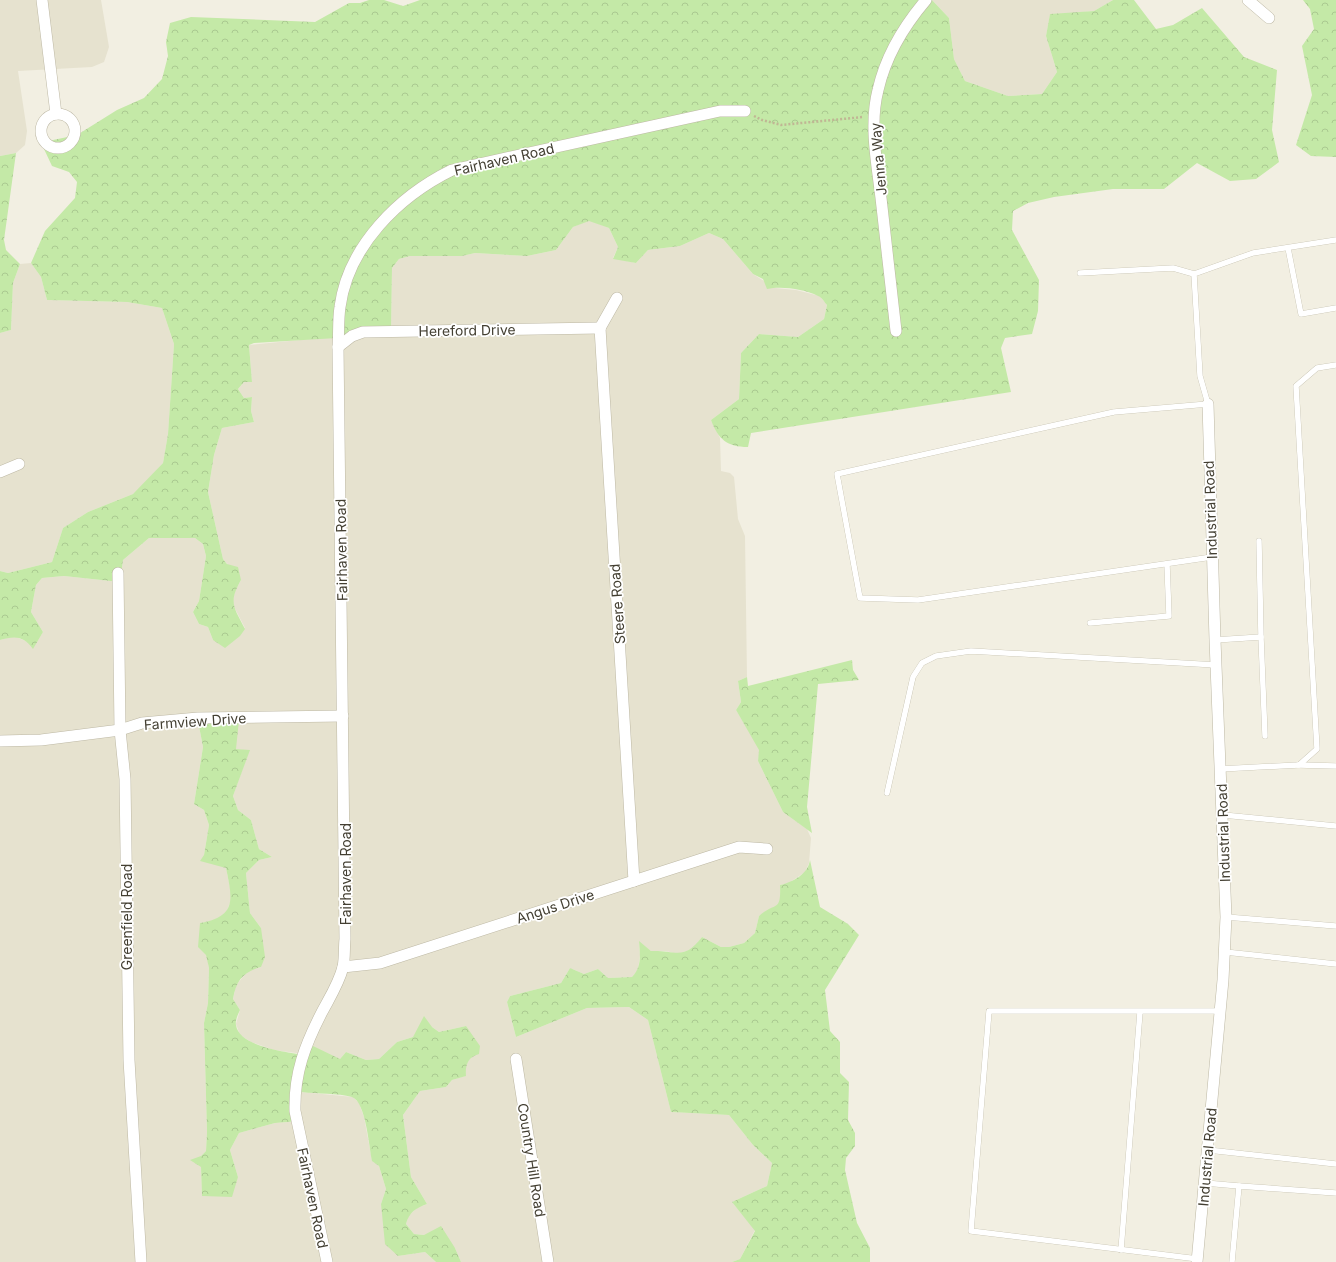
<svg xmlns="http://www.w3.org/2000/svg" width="1336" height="1262" font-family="Inter,sans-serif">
<defs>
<pattern id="forest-crowns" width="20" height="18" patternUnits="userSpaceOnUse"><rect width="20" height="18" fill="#c4e9a7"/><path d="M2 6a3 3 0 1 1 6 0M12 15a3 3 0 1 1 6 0" fill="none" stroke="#aac990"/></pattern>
</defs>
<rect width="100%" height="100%" fill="#f2efe2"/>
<g fill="#e6e2cf">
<polygon points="0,0 101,0 109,47 104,62 92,67 18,71 27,131 25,145 16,153 0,156"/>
<polygon points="932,0 1113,0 1094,11 1050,15 1046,36 1057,72 1042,94 1008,96 965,81 954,59 949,18"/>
<polygon points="589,220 609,228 618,247 613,258 636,263 648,250 680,246 709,233 723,239 753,274 775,288 796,290 820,296 827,305 824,319 798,337 759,334 741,353 739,399 711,420 720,438 721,471 730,473 734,477 738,519 745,536 747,677 738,681 741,702 736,710 760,750 758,761 783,812 807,829 811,838 809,863 805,872 789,883 780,885 780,900 778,906 759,916 755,933 744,943 729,947 721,947 702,937 693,949 677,954 666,951 651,951 639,942 640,955 638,970 632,977 608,978 598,969 584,974 570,968 561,983 510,996 507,1002 516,1037 587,1008 629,1007 648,1020 671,1112 729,1115 753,1145 772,1163 767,1186 732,1202 755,1230 740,1259 732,1262 461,1262 455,1248 424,1235 414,1234 406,1224 408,1216 417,1208 427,1204 411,1177 403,1115 420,1091 446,1087 452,1080 465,1076 465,1066 472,1056 466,1026 439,1032 432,1027 413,1037 397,1042 379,1059 366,1060 346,1052 340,1059 274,1050 251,1042 240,1035 236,1024 240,1010 233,999 236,985 249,970 261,967 261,928 250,913 246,873 259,860 272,857 259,849 251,820 238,810 233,796 249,751 236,749 198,721 203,747 194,804 204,810 209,825 204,855 226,868 232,898 226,913 215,920 201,923 209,968 208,1003 204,1023 207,1132 206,1151 201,1156 202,1196 238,1177 230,1150 239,1133 275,1123 300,1121 299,1095 302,1092 353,1097 359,1103 364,1117 372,1160 379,1166 386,1189 381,1204 398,1256 425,1252 436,1262 0,1262 0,640 14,636 28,642 33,648 43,632 31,612 36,585 42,578 64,576 120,582 123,560 149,538 195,538 203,544 206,556 199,601 193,612 199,624 208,627 213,640 245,628 232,603 235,591 241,580 223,559 208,492 214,455 222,428 254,422 251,411 252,397 244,398 238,389 244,382 252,382 249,345 391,331 392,268 399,259 410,256 462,256 475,253 527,256 556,250 573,227"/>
<polygon points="31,263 41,277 47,300 127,302 162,308 174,344 168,434 163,463 140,488 133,494 88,512 63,528 52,562 8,573 0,571 0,333 11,330 13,283 20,264"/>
</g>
<g fill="url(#forest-crowns)">
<path d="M369 0H384L403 6 420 0H932L949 18 954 59 965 81 1008 96 1042 94 1057 72 1046 36 1050 14 1094 11 1113 0H1134L1156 29 1173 25 1202 8 1244 57 1277 70 1272 130 1279 162 1256 179 1230 181 1197 163 1164 189H1113L1054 197 1028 203 1013 211 1012 230 1039 280 1038 311 1032 334 1005 338 1001 348 1011 392 751 433 748 447C727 447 718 439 711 420L739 399 741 353 759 334 798 337 824 319 827 305C824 302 822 297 818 296 804 289 782 286 767 289L763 279 753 274 723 239 709 233 680 246 648 250 636 263 613 259 618 247 609 228 589 221 573 227 556 250 527 256 475 253 462 256H410L399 259 392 268 391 332 337 338 254 343 249 345 252 382H244L238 389 244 398 252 397 251 411 254 422 222 428 214 455 208 492 223 559 227 564 238 567 241 580C228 603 234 607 245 629L240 636 225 648 213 640 208 627 199 624 193 612 199 601 206 556 203 544 195 538H149L123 560 120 582 64 576 42 578 36 585 31 612 43 632 33 649C23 635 14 636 0 640V571L8 573 52 562 63 528 88 512 133 494 163 463 168 434 174 344 162 308 127 302 47 300 41 277 31 263 45 231 75 198 77 182 69 172 52 166 44 149 53 140 77 135 117 110 144 98 162 79 168 56 166 42 170 23 191 17 315 22 349 3H360Z"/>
<polygon points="1303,0 1336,0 1336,157 1311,156 1296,145 1312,95 1302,46 1314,29 1310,9"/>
<polygon points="16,153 4,240 6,250 20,264 13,283 11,330 0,333 0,156"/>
<polygon points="852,660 853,670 859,680 818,684 807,807 812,833 783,812 758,761 759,750 736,710 741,702 738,681 747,677 748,686"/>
<path d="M239 720 236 749 250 750 233 796 238 810 251 820 259 849 272 857 259 860 246 873 250 913 261 928 265 957 261 967C243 972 236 981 233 999L240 1010C238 1014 235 1021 236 1025 239 1047 287 1052 305 1055L313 1046 340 1059 346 1052 366 1060 379 1059 397 1042 413 1037 424 1016 432 1027 439 1032 466 1026 480 1046 479 1054C468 1057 465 1065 466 1076L452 1080 446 1087 420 1091 403 1115 411 1177 427 1204C416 1208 409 1212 406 1224L414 1234 424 1235 441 1226 455 1248 461 1262H436L425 1252 398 1256 385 1244 381 1204 386 1189 379 1166 372 1161C369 1147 366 1102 352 1097 338 1093 317 1094 302 1092L299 1095 300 1121 275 1123 239 1133 230 1150 238 1177 232 1197 202 1196 201 1167 190 1160 201 1156 206 1151 207 1132 204 1023 208 1003 209 968 206 955 198 947 200 923C238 916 232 898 226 868L200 861 204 855 209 825 204 810 194 804 203 747 198 721Z"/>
<path d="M810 860 820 907 848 924 859 935 825 990 830 1031 840 1042V1073L849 1082 848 1120 855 1133V1146L846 1158 845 1170 857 1223 870 1248V1262H732L740 1259 755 1231 732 1202 767 1186 772 1163 753 1145 729 1115 671 1112 648 1020 629 1007 587 1008 516 1037 507 1002 510 996 561 983 570 968 584 974 598 969 608 978 632 977C642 967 640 955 639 941L651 951C676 950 684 961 702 937L721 947H729L744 943 755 933 759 916C776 901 781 913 780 885 793 882 808 874 810 860Z"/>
</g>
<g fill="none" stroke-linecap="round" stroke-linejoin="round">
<defs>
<g id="service">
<polyline points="1288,248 1301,314 1336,308"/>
<polyline points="1080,273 1173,268 1194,274"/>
<polyline points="1212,557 918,600 860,598 837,474 1114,412 1208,404 1200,376 1194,274 1253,253 1336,240"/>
<polyline points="1090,623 1169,616 1167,564"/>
<polyline points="1261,637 1265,736"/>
<polyline points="1215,640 1261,637 1259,541"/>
<polyline points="1298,765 1336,766"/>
<polyline points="1220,769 1299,765 1317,749 1296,386 1317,368 1336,365"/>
<polyline points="887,793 913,677 922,663 936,656 971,651 1216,665"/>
<polyline points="1223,815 1336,826"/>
<polyline points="1226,917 1336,926"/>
<polyline points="1225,952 1336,964"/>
<polyline points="1208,1150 1336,1164"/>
<polyline points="1205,1183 1239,1186"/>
<polyline points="1121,1250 1140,1012"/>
<polyline points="1198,1259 971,1231 989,1011 1220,1011"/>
<polyline points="1232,1262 1239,1186 1336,1193"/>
</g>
<g id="minor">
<polyline points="42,0 56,114"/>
<polyline points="1248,0 1269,18"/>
<circle cx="58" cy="131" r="17"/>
<polyline points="600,328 634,881"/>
<polyline points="600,328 617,298"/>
<path d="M896 331C891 287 886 242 881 198 877 163 869 125 878 90 886 55 903 27 926 0"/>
<polyline points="338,347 352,336 363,332 600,328"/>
<polyline points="0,472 19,464"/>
<polyline points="118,573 120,730 125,779 129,1060 141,1262"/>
<polyline points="0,741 41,740 120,730 142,723 198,718 343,716"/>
<polyline points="343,967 380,963 739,847 767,849"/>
<polyline points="516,1059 548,1262"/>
<path d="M327 1262 295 1111C294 1073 305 1045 322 1012 330 997 339 983 343 967 345 958 344 948 345 939L338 347C339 334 338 320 340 307 348 246 399 196 452 170L720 111H745"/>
<polyline points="1197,1262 1223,980 1226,917 1215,640 1208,404"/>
</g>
</defs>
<use href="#service" stroke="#bdb8a4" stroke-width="6"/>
<use href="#minor" stroke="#bdb8a4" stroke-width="12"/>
<polyline stroke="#c0b694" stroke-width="2.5" stroke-dasharray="2 2" stroke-linecap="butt" points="754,116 762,120 781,125 863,117"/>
<use href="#service" stroke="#fff" stroke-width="5.5"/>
<use href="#minor" stroke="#fff" stroke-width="11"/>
</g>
<g text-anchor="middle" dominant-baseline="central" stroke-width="3.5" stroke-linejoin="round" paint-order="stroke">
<g font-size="14" fill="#433f32" stroke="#fff">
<text transform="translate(504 159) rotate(-13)">Fairhaven Road</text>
<text transform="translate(878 159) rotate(-95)">Jenna Way</text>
<text transform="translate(467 330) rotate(-1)">Hereford Drive</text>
<text transform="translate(1210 510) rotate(-92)">Industrial Road</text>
<text transform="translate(341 550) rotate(-91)">Fairhaven Road</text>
<text transform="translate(617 604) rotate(-94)">Steere Road</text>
<text transform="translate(195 721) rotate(-4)">Farmview Drive</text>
<text transform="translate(1223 833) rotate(-92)">Industrial Road</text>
<text transform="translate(345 874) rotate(-90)">Fairhaven Road</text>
<text transform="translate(555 906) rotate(-18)">Angus Drive</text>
<text transform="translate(126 917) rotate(-90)">Greenfield Road</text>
<text transform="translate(1207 1157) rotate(-85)">Industrial Road</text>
<text transform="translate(532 1160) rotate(81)">Country Hill Road</text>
<text transform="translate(313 1198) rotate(78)">Fairhaven Road</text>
</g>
</g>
</svg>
